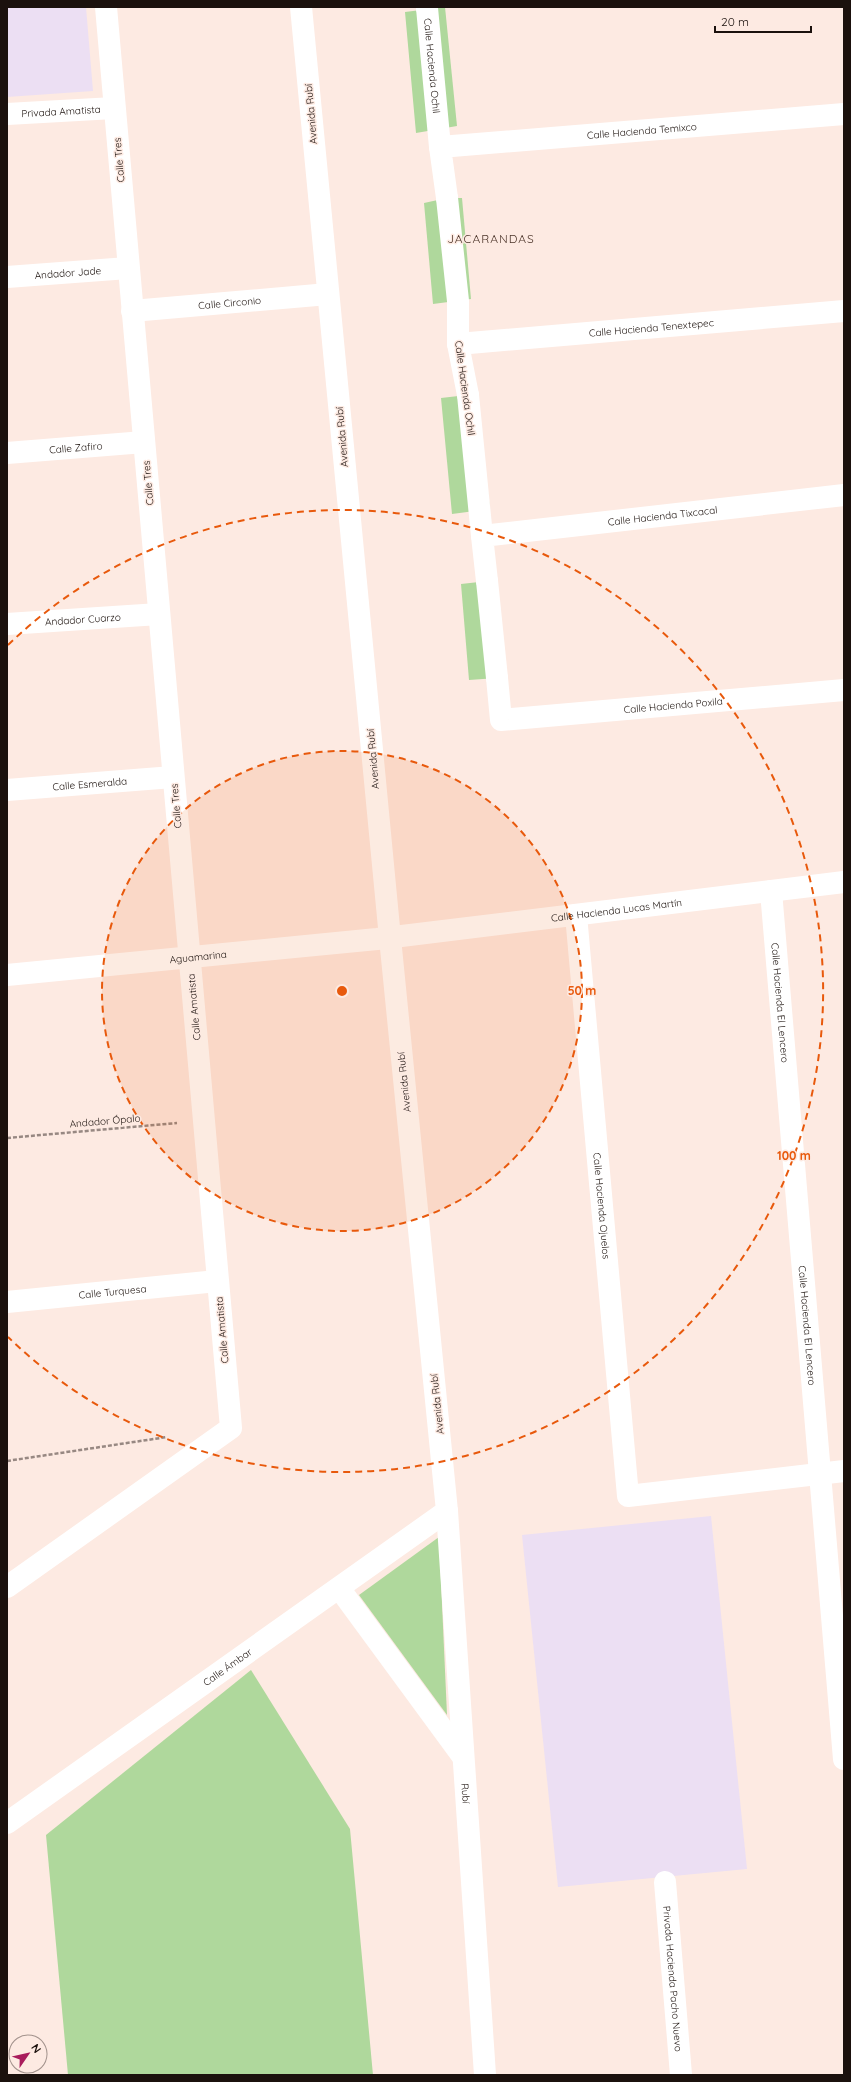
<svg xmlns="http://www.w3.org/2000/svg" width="851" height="2082" font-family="Quicksand,sans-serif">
<rect width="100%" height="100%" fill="#fdeae2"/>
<g fill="#ecdff3">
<polygon points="7,7 86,7 93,91 7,97"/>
<polygon points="711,1516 747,1869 558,1887 522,1535"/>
</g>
<g fill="#afd89c">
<polygon points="445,7 457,126 416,133 405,12"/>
<polygon points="447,198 462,198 471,299 433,304 424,203"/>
<polygon points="476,394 490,509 452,514 441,398"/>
<polygon points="497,580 497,678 469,680 461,584"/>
<polygon points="439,1537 447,1715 359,1595"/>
<polygon points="251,1670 350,1829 373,2075 68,2075 46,1835"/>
</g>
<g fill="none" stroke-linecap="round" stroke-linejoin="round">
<g stroke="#978882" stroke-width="2.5" stroke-dasharray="4 2" stroke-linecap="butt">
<polyline points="7,1138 177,1123"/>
<polyline points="7,1461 167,1437"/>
</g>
<g stroke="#fff" stroke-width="22">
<path id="s1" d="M427 8 440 147"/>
<polyline points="447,198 458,301 458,344"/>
<path id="s2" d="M7 277 128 268"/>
<polyline points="468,395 482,536"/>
<polyline points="487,581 497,678"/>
<path id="s3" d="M7 624 159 614"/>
</g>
<g stroke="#fff" stroke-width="22">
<polyline points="427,7 427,8"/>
<path id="s4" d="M7 114 114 108"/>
<path id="s5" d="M447 198 440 147 844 114"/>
<path id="s6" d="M132 311 328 294"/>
<path id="s7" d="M468 395 458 344 844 311"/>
<path id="s8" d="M7 453 144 442"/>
<path id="s9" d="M487 581 482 536 844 495"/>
<path id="s10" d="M497 678 501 720 844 690"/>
<path id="s11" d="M7 790 173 777"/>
<path id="s12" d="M771 891 844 1759"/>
<path id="s13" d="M576 915 628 1496 844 1471"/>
<path id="s14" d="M7 975 377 939 844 882"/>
<path id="s15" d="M7 1302 217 1281"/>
<path id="s16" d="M447 1511 485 2075"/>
<polyline points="7,1587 231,1428 106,7"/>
<polyline points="339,1588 463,1757"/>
<path id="s17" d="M665 1882 681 2075"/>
</g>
<path stroke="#fff" stroke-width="22" id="s18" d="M7 1823 447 1511 390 938 301 7"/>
</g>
<circle cx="342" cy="991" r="240" fill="#e8590c" fill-opacity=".12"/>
<g fill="none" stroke="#e8590c" stroke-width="2" stroke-dasharray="7 5">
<circle cx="342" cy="991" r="240"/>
<path d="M8 645A481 481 0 1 1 8 1337"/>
</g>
<g text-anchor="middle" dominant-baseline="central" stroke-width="3" stroke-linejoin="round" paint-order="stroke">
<g font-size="10" fill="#1b110d" stroke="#fdeae2">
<text stroke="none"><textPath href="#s1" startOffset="58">Calle Hacienda Ochil</textPath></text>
<text stroke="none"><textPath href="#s4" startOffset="54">Privada Amatista</textPath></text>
<text transform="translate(311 114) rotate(-95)">Avenida Rubí</text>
<text stroke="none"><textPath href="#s5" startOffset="254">Calle Hacienda Temixco</textPath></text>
<text transform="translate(119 160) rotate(-95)">Calle Tres</text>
<text stroke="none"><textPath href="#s2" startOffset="61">Andador Jade</textPath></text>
<text stroke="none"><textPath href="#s6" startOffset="98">Calle Circonio</textPath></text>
<text stroke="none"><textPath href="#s7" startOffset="246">Calle Hacienda Tenextepec</textPath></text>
<text transform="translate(465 388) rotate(82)">Calle Hacienda Ochil</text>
<text transform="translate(342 437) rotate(-95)">Avenida Rubí</text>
<text stroke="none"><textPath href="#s8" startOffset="69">Calle Zafiro</textPath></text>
<text transform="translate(148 483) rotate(-95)">Calle Tres</text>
<text stroke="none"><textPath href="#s9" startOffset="227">Calle Hacienda Tixcacal</textPath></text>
<text stroke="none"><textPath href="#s3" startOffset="76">Andador Cuarzo</textPath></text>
<text stroke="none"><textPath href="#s10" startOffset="215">Calle Hacienda Poxila</textPath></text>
<text transform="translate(373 759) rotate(-95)">Avenida Rubí</text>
<text stroke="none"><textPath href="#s11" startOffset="83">Calle Esmeralda</textPath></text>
<text transform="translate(176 806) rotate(-95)">Calle Tres</text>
<text stroke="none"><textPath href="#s14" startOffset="613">Calle Hacienda Lucas Martín</textPath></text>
<text stroke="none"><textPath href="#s14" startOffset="192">Aguamarina</textPath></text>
<text stroke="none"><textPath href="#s12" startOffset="112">Calle Hacienda El Lencero</textPath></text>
<text transform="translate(194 1007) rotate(-95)">Calle Amatista</text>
<text transform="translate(404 1082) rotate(-96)">Avenida Rubí</text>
<text transform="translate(105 1121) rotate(-5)">Andador Ópalo</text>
<text stroke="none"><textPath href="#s13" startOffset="292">Calle Hacienda Ojuelos</textPath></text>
<text stroke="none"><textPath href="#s15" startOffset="106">Calle Turquesa</textPath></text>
<text stroke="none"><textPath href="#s12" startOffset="436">Calle Hacienda El Lencero</textPath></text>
<text transform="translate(222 1330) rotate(-95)">Calle Amatista</text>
<text transform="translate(437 1404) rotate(-96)">Avenida Rubí</text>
<text stroke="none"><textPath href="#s18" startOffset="270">Calle Ámbar</textPath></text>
<text stroke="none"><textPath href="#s16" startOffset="283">Rubí</textPath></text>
<text stroke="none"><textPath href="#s17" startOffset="97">Privada Hacienda Pacho Nuevo</textPath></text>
</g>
<g font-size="12" letter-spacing="1" fill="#4b3429" stroke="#fdeae2">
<text x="491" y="238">JACARANDAS</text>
</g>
</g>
<circle cx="342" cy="991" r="6" fill="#e8590c" stroke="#fdeae2" stroke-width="2"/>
<g font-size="12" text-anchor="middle" font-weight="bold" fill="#e8590c" stroke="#fdeae2" stroke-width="3" stroke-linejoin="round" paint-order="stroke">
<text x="582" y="995">50 m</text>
<text x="794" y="1160">100 m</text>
</g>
<rect width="851" height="2082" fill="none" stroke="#1b110d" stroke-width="16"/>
<g transform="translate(28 2054) rotate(56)"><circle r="19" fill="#fdeae2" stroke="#a3938d"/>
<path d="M0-3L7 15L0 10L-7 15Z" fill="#a91c5c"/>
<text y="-6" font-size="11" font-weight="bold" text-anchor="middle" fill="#1b110d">N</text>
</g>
<path d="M715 26v6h96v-6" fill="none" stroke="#1b110d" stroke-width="2"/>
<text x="721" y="26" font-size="12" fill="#1b110d" stroke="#fdeae2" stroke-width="3" paint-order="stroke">20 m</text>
</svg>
